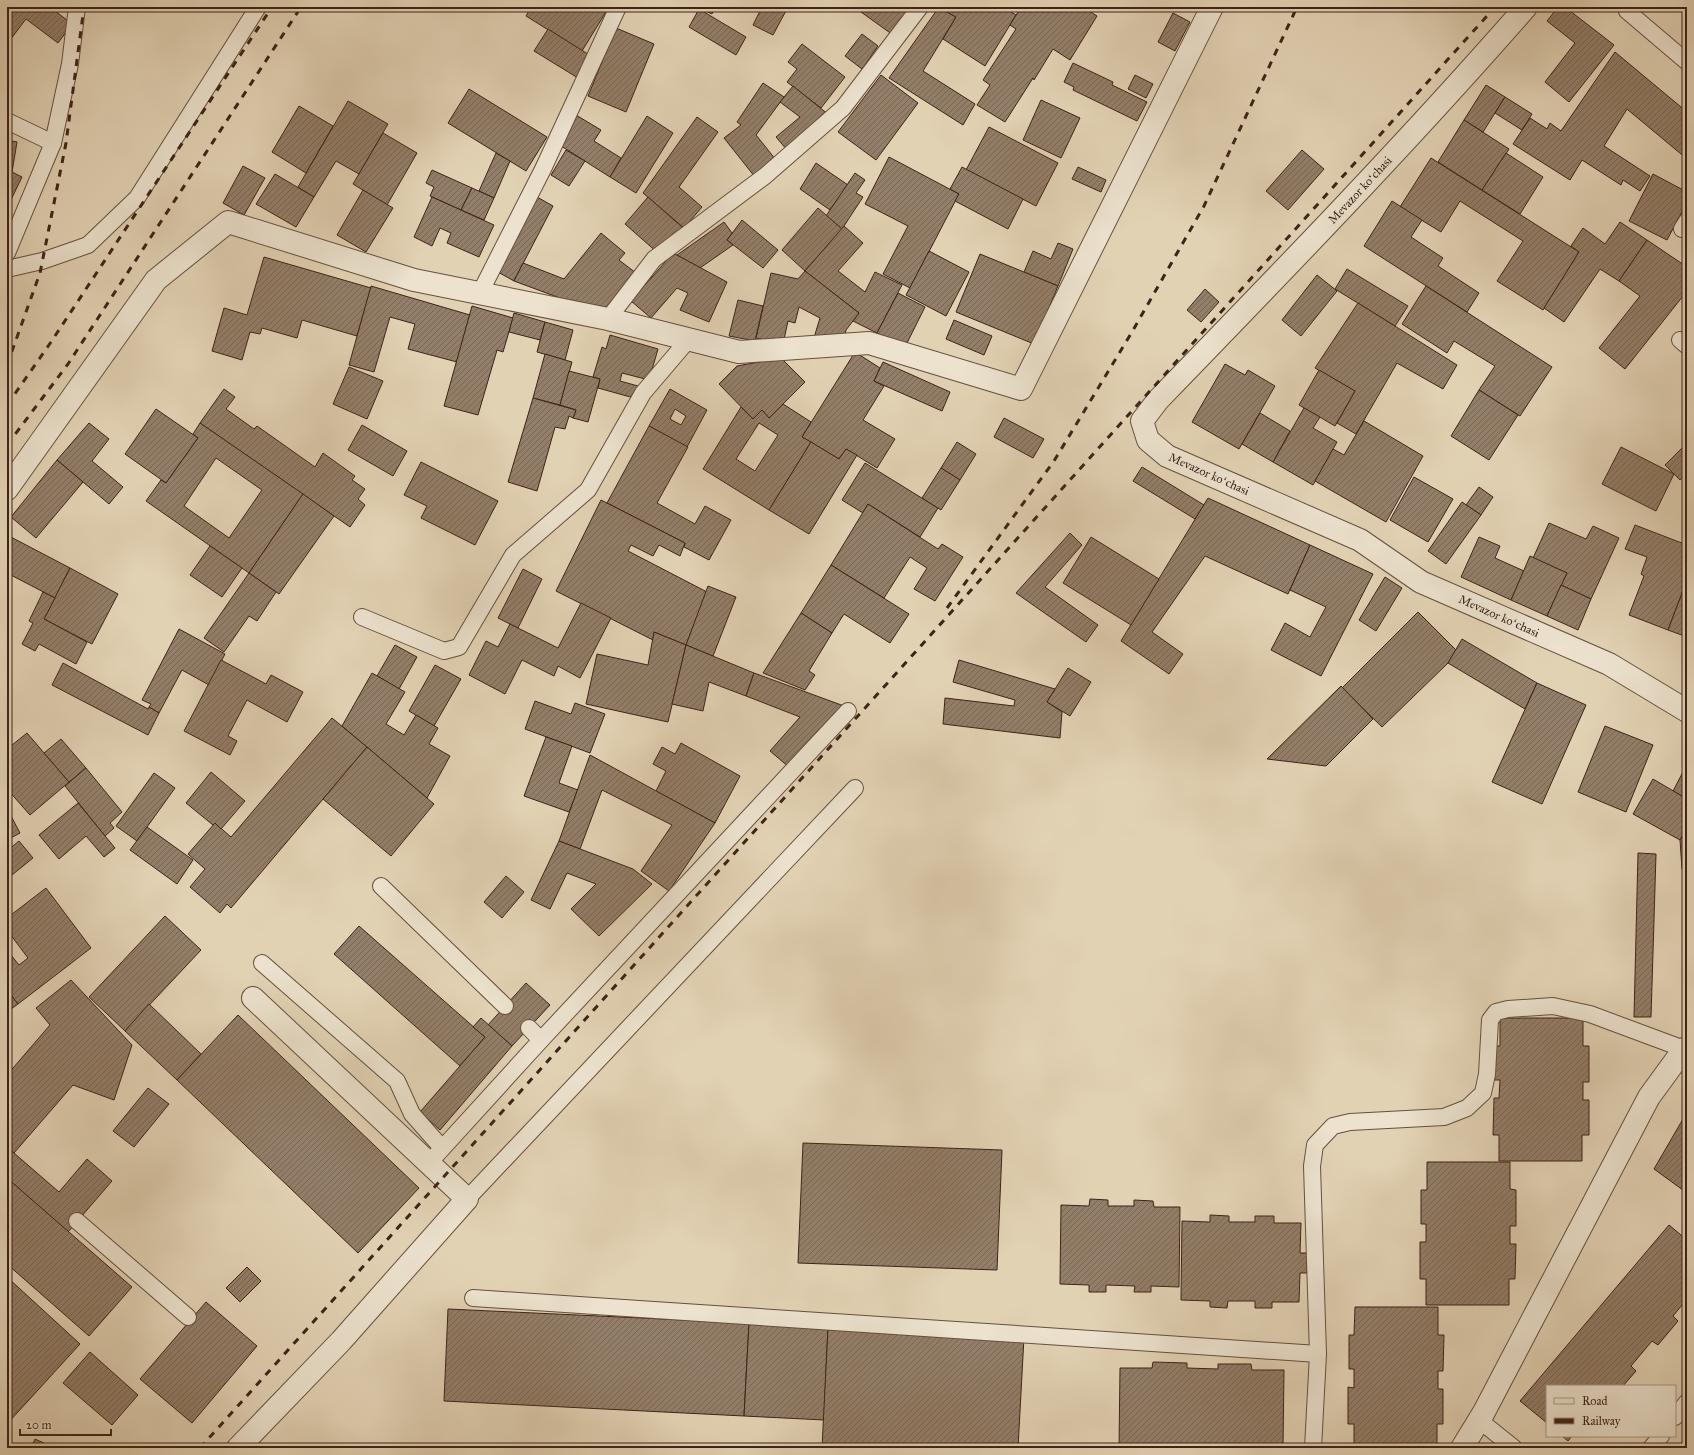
<svg xmlns="http://www.w3.org/2000/svg" width="1694" height="1455" font-family="'IM FELL Great Primer',serif">
<defs>
<pattern id="building-hatch" width="6" height="6" patternUnits="userSpaceOnUse"><rect width="6" height="6" fill="#937e69"/><path d="M-1 1l2-2M0 6l6-6M5 7l2-2" fill="none" stroke="#796755"/></pattern>
</defs>
<rect width="100%" height="100%" fill="#e2d2b4"/>
<filter id="stains"><feTurbulence type="fractalNoise" baseFrequency=".005" numOctaves="4"/><feColorMatrix values="0 0 0 0 .2 0 0 0 0 .09 0 0 0 0 .02 0 0 0 .5 -.17"/></filter>
<radialGradient id="worn" r=".72"><stop offset=".6" stop-color="#630" stop-opacity="0"/><stop offset="1" stop-color="#630" stop-opacity=".3"/></radialGradient>
<g fill="url(#building-hatch)" stroke="#3d2318" fill-rule="evenodd">
<polygon points="7,7 50,7 72,24 58,43 26,19 7,44"/>
<polygon points="531,7 609,7 582,51 526,16"/>
<polygon points="697,7 715,7 712,14"/>
<polygon points="762,7 788,7 773,35 753,25"/>
<polygon points="854,7 913,7 893,35"/>
<polygon points="939,7 956,17 923,71 975,104 963,125 889,78"/>
<polygon points="948,7 1003,7 1016,15 985,66 943,39 956,17 945,11"/>
<polygon points="1021,7 1083,7 1097,16 1070,60 1053,49 1034,80 1033,78 1005,122 977,105 990,85 983,80 1016,29 1010,25"/>
<polygon points="1558,7 1565,7 1614,45 1569,102 1545,82 1575,43 1547,21"/>
<polygon points="699,9 746,37 736,55 689,27"/>
<polygon points="1173,13 1190,22 1175,51 1158,42"/>
<polygon points="616,28 654,44 626,112 588,96"/>
<polygon points="548,29 591,56 578,78 534,51"/>
<polygon points="862,34 878,46 862,69 845,56"/>
<polygon points="802,44 845,77 821,108 787,82 797,69 788,62"/>
<polygon points="1615,52 1687,112 1687,159 1627,109 1604,146 1650,176 1640,191 1623,180 1621,185 1582,160 1570,180 1513,144 1530,118 1547,129 1550,123 1561,131"/>
<polygon points="1073,63 1113,82 1112,85 1147,102 1137,121 1073,90 1074,87 1064,82"/>
<polygon points="881,75 918,103 876,160 838,132"/>
<polygon points="1135,75 1153,84 1146,98 1128,89"/>
<polygon points="763,83 784,97 756,135 776,160 755,177 724,138 741,125 737,122"/>
<polygon points="1486,85 1505,97 1483,132 1464,120"/>
<polygon points="793,86 829,115 787,150 776,137 800,117 780,102"/>
<polygon points="469,89 547,137 526,171 448,123"/>
<polygon points="1505,97 1532,114 1522,130 1495,113"/>
<polygon points="1041,100 1080,118 1061,158 1023,140"/>
<polygon points="348,101 388,124 359,174 336,161 314,197 298,187"/>
<polygon points="299,106 333,126 306,173 272,152"/>
<polygon points="576,115 601,130 594,141 621,158 610,177 558,144"/>
<polygon points="647,116 673,133 636,193 610,177"/>
<polygon points="697,117 718,132 679,187 702,207 684,228 643,193"/>
<polygon points="1464,120 1509,149 1482,190 1438,162"/>
<polygon points="989,127 1058,163 1036,206 966,170"/>
<polygon points="383,133 417,153 387,205 353,184"/>
<polygon points="7,140 17,142 12,172 22,177 7,208"/>
<polygon points="566,150 585,161 569,186 551,175"/>
<polygon points="1302,150 1324,169 1288,210 1266,191"/>
<polygon points="496,153 510,161 494,198 479,191"/>
<polygon points="1506,153 1543,177 1520,214 1482,190"/>
<polygon points="889,157 959,194 910,288 883,274 908,226 865,204"/>
<polygon points="1431,158 1579,252 1543,310 1497,281 1523,241 1460,201 1441,232 1400,207"/>
<polygon points="816,163 848,185 830,210 800,189"/>
<polygon points="243,166 265,178 244,215 223,203"/>
<polygon points="962,167 1023,199 1008,229 955,201 959,194 950,189"/>
<polygon points="1078,167 1106,180 1101,192 1072,179"/>
<polygon points="432,170 472,188 461,210 430,196 434,187 426,183"/>
<polygon points="855,173 865,180 856,193 863,197 842,229 826,216"/>
<polygon points="275,174 314,197 296,227 256,204"/>
<polygon points="1653,174 1687,192 1687,202 1667,240 1629,221"/>
<polygon points="472,188 494,198 484,220 461,210"/>
<polygon points="363,190 393,208 366,252 337,235"/>
<polygon points="432,197 494,225 479,257 447,243 451,233 440,228 432,246 414,237"/>
<polygon points="537,197 553,206 514,281 498,272"/>
<polygon points="648,197 682,227 659,254 625,224"/>
<polygon points="1392,201 1422,220 1411,237 1443,258 1438,266 1479,293 1467,312 1364,246"/>
<polygon points="818,208 842,229 805,271 782,250"/>
<polygon points="742,220 778,250 763,268 727,240"/>
<polygon points="724,222 732,233 727,240 733,245 700,268 677,255"/>
<polygon points="1620,222 1647,240 1619,281 1600,269 1564,322 1544,308 1579,252 1571,246 1583,228 1605,244"/>
<polygon points="844,226 863,243 838,271 865,292 875,272 902,285 877,333 853,321 859,313 805,271"/>
<polygon points="601,233 625,253 619,260 636,273 603,314 514,281 523,263 564,279"/>
<polygon points="1647,240 1687,267 1687,291 1625,369 1599,348 1640,296 1619,281"/>
<polygon points="1058,243 1073,249 1058,286 1024,272 1033,251 1051,259"/>
<polygon points="929,251 969,272 946,316 906,295"/>
<polygon points="673,253 727,282 709,322 680,310 688,293 677,288 651,318 631,301"/>
<polygon points="980,254 1058,286 1034,344 956,312"/>
<polygon points="264,257 371,288 357,336 302,320 297,338 262,328 260,334 250,332 242,360 212,351 224,308 247,315"/>
<polygon points="1347,269 1408,306 1395,326 1335,289"/>
<polygon points="805,271 859,313 846,330 844,339 813,341 820,318 799,307 795,323 788,321 783,344 756,338 771,273 798,279"/>
<polygon points="1317,275 1337,291 1301,336 1282,320"/>
<polygon points="371,286 470,315 457,362 408,349 415,324 390,317 374,372 349,365"/>
<polygon points="1426,286 1552,367 1520,416 1479,390 1495,366 1454,341 1447,353 1402,324"/>
<polygon points="1205,289 1219,302 1201,322 1187,310"/>
<polygon points="898,293 925,307 905,347 877,333"/>
<polygon points="738,300 763,306 755,341 729,336"/>
<polygon points="1358,303 1457,365 1443,389 1397,363 1356,434 1337,423 1355,391 1315,368"/>
<polygon points="472,306 513,318 503,352 497,350 478,415 444,406"/>
<polygon points="514,313 545,322 540,340 509,332"/>
<polygon points="954,320 992,336 984,355 946,339"/>
<polygon points="545,322 573,330 565,360 537,352"/>
<polygon points="610,335 658,349 649,380 622,373 620,381 638,386 634,398 598,388 600,379 593,377 602,347 606,349"/>
<polygon points="855,352 880,368 874,381 884,386 863,420 895,439 877,468 846,449 839,459 802,437"/>
<polygon points="545,354 572,362 560,405 533,398"/>
<polygon points="781,358 805,382 769,418 762,410 753,419 719,384 737,366"/>
<polygon points="883,362 950,392 942,411 874,381"/>
<polygon points="1225,364 1245,375 1248,370 1275,386 1239,449 1192,422"/>
<polygon points="349,367 383,381 367,419 333,404"/>
<polygon points="1319,370 1355,391 1335,426 1299,405"/>
<polygon points="569,371 600,379 588,422 573,418 576,410 560,405"/>
<polygon points="224,389 235,397 226,409 254,429 257,426 315,467 323,453 355,476 352,480 365,489 358,499 365,505 350,527 200,423"/>
<path d="M670 389 707 410 687 447 649 426ZM675 409 686 416 681 425 670 419Z"/>
<polygon points="1479,390 1518,415 1489,460 1451,436"/>
<polygon points="533,398 576,410 573,418 569,416 565,429 555,427 537,491 508,482"/>
<path d="M783 404 811 422 802 437 811 442 769 510 703 469 741 407 753 419 762 410 769 418ZM759 423 778 435 755 471 736 459Z"/>
<polygon points="1304,408 1320,417 1313,428 1337,442 1313,485 1273,462"/>
<polygon points="156,409 198,438 166,483 125,454"/>
<polygon points="1260,413 1290,431 1273,462 1242,444"/>
<polygon points="1004,418 1044,439 1033,458 994,437"/>
<polygon points="1364,421 1423,456 1386,522 1315,481 1333,449 1344,455"/>
<polygon points="89,423 109,439 92,461 123,487 109,504 57,460"/>
<path d="M200 423 303 494 249 573 146 501 161 480 166 483 198 438 193 434ZM216 458 262 490 229 538 184 506Z"/>
<polygon points="362,425 407,451 393,476 348,450"/>
<polygon points="649,426 688,447 657,503 695,524 705,506 731,520 709,560 684,547 685,543 607,503"/>
<polygon points="811,442 839,459 846,449 857,455 809,534 769,510"/>
<polygon points="957,442 976,454 960,480 941,468"/>
<polygon points="1687,443 1687,473 1680,480 1665,465"/>
<polygon points="1621,447 1674,474 1656,511 1602,484"/>
<polygon points="57,460 83,482 36,538 11,517"/>
<polygon points="421,462 498,501 475,545 421,518 427,506 404,495"/>
<polygon points="865,463 938,508 920,537 868,504 863,513 842,500"/>
<polygon points="1142,467 1204,505 1195,519 1133,481"/>
<polygon points="941,468 960,480 941,510 922,498"/>
<polygon points="1414,477 1453,499 1428,542 1390,520"/>
<polygon points="1479,487 1493,497 1481,515 1466,505"/>
<polygon points="303,494 334,516 279,594 249,573"/>
<polygon points="1208,498 1310,545 1288,594 1205,556 1152,632 1183,654 1169,674 1121,641"/>
<polygon points="601,500 685,543 680,556 659,545 653,556 631,545 628,551 707,592 686,645 654,632 653,640 556,591"/>
<polygon points="1462,502 1481,515 1446,564 1428,551"/>
<polygon points="868,504 938,549 942,544 963,557 935,601 914,589 927,568 910,557 884,598 831,565"/>
<polygon points="1549,523 1586,539 1593,526 1619,538 1591,599 1561,585 1567,573 1533,558"/>
<polygon points="1635,525 1687,545 1687,580 1668,630 1629,615 1644,576 1641,574 1647,557 1625,549"/>
<polygon points="1070,533 1082,545 1045,587 1098,625 1086,642 1016,593"/>
<polygon points="7,535 70,568 55,598 7,573"/>
<polygon points="1091,537 1159,579 1131,625 1063,583"/>
<polygon points="1479,537 1500,546 1495,558 1524,571 1511,600 1461,577"/>
<polygon points="1310,545 1373,574 1321,676 1271,650 1285,623 1310,637 1326,607 1290,590"/>
<polygon points="210,546 242,568 222,597 190,575"/>
<polygon points="1530,556 1567,573 1547,616 1511,600"/>
<polygon points="831,565 909,614 890,643 844,614 832,633 801,613"/>
<polygon points="70,568 118,594 92,644 44,619"/>
<polygon points="523,569 542,579 518,628 498,618"/>
<polygon points="249,573 276,592 257,621 249,616 224,652 204,638"/>
<polygon points="1385,577 1402,588 1376,631 1359,620"/>
<polygon points="1687,580 1687,637 1668,630"/>
<polygon points="1561,585 1591,599 1578,630 1547,616"/>
<polygon points="708,586 736,597 713,656 686,645"/>
<polygon points="43,592 55,598 44,619 87,642 76,664 39,644 35,651 22,644 33,623 29,621"/>
<polygon points="581,603 611,618 580,678 558,666 554,676 522,660 505,694 469,675 486,641 498,647 510,624 558,648"/>
<polygon points="1418,612 1456,650 1448,663 1382,727 1342,688"/>
<polygon points="801,613 832,633 809,671 815,675 805,690 763,673"/>
<polygon points="179,629 225,654 209,685 182,670 159,713 149,707 151,704 142,700"/>
<polygon points="654,632 686,645 668,722 586,704 597,654 648,665"/>
<polygon points="1462,639 1537,683 1525,709 1448,663"/>
<polygon points="395,645 417,657 399,689 377,676"/>
<polygon points="686,645 754,673 746,696 709,682 703,711 672,704"/>
<polygon points="221,660 266,684 271,675 303,692 287,722 247,700 228,736 237,741 230,755 184,731"/>
<polygon points="959,660 1055,689 1047,702 1062,712 1060,738 943,724 945,698 1014,706 1015,700 953,682"/>
<polygon points="63,663 148,709 149,707 159,713 148,735 52,685"/>
<polygon points="435,665 461,679 434,726 409,711"/>
<polygon points="1068,668 1091,682 1070,716 1047,702"/>
<polygon points="372,673 405,692 386,724 404,735 416,715 438,728 429,744 450,756 427,798 342,726"/>
<polygon points="754,673 844,706 790,768 770,751 800,717 746,696"/>
<polygon points="1537,683 1586,705 1542,804 1492,782"/>
<polygon points="1341,686 1373,719 1326,766 1267,759"/>
<polygon points="535,701 571,714 575,703 605,714 590,753 525,729"/>
<polygon points="332,718 367,747 231,908 227,904 220,913 190,887 205,869 188,854 215,823 231,837"/>
<polygon points="1605,726 1653,745 1626,812 1578,792"/>
<polygon points="27,733 69,782 30,815 7,789 7,749"/>
<polygon points="546,737 572,746 559,783 578,790 569,812 524,796"/>
<polygon points="61,739 86,768 69,782 44,753"/>
<polygon points="681,743 740,776 715,823 656,791 666,771 653,764 662,747 675,754"/>
<polygon points="367,747 434,804 391,856 323,799"/>
<polygon points="590,755 715,823 669,891 641,871 672,825 602,790 580,849 559,841"/>
<polygon points="86,768 122,812 110,823 114,828 105,836 65,786"/>
<polygon points="1684,770 1687,772 1687,799 1673,791"/>
<polygon points="211,772 245,801 221,829 215,823 213,825 186,803"/>
<polygon points="154,773 175,788 137,841 116,826"/>
<polygon points="1653,779 1687,799 1687,827 1680,840 1633,814"/>
<polygon points="78,803 115,848 104,857 86,836 59,859 39,835"/>
<polygon points="11,816 20,833 7,840 7,818"/>
<polygon points="147,827 193,860 177,884 130,850"/>
<polygon points="1687,827 1687,871 1682,869 1680,840"/>
<polygon points="19,841 33,858 7,879 7,851"/>
<polygon points="559,841 633,869 652,884 599,936 571,909 596,884 567,873 550,909 531,900"/>
<polygon points="1638,853 1656,854 1651,1017 1634,1017"/>
<polygon points="506,876 524,892 502,918 484,902"/>
<polygon points="46,888 91,948 18,1004 7,990 7,950 19,965 28,958 7,930 7,918"/>
<polygon points="165,916 201,950 125,1031 89,997"/>
<polygon points="359,926 485,1037 460,1066 334,954"/>
<polygon points="71,980 132,1045 114,1100 73,1085 14,1153 7,1147 7,1075 50,1025 36,1008"/>
<polygon points="526,983 550,1005 512,1046 488,1025"/>
<polygon points="7,990 18,1004 7,1012"/>
<polygon points="149,1004 201,1054 177,1080 125,1031"/>
<polygon points="238,1015 419,1188 358,1253 177,1080"/>
<polygon points="481,1018 512,1046 440,1130 420,1112 485,1037 473,1027"/>
<polygon points="1500,1018 1583,1018 1583,1046 1589,1046 1589,1082 1583,1082 1583,1100 1589,1100 1589,1135 1582,1135 1582,1161 1499,1161 1499,1135 1493,1135 1494,1098 1499,1098 1500,1080 1494,1080 1494,1046 1500,1046"/>
<polygon points="148,1088 169,1104 134,1147 113,1131"/>
<polygon points="1687,1112 1687,1193 1654,1169"/>
<polygon points="803,1143 1002,1150 997,1270 798,1263"/>
<polygon points="7,1147 59,1192 87,1159 112,1181 68,1232 7,1178"/>
<polygon points="1427,1162 1510,1162 1510,1189 1516,1190 1516,1226 1510,1226 1510,1244 1516,1244 1515,1279 1509,1279 1509,1305 1426,1305 1426,1279 1420,1279 1420,1242 1426,1242 1426,1224 1421,1224 1421,1190 1427,1190"/>
<polygon points="7,1178 132,1287 89,1336 7,1264"/>
<polygon points="1090,1199 1108,1200 1108,1206 1134,1206 1134,1200 1153,1201 1154,1207 1180,1207 1179,1287 1151,1286 1151,1292 1134,1292 1135,1286 1106,1285 1106,1292 1089,1292 1089,1285 1060,1284 1061,1205 1089,1206"/>
<polygon points="1210,1215 1229,1216 1229,1222 1255,1222 1255,1216 1274,1216 1274,1223 1301,1223 1300,1253 1307,1253 1307,1273 1300,1273 1299,1302 1272,1302 1272,1308 1255,1308 1255,1301 1228,1301 1227,1308 1210,1307 1210,1301 1181,1300 1182,1221 1210,1222"/>
<polygon points="1669,1225 1687,1240 1687,1299 1673,1316 1678,1321 1658,1345 1652,1341 1631,1366 1636,1371 1623,1386 1547,1386 1547,1423 1520,1401"/>
<polygon points="247,1267 261,1281 240,1302 226,1288"/>
<polygon points="7,1277 80,1344 7,1424"/>
<polygon points="206,1302 257,1346 192,1423 140,1379"/>
<polygon points="1355,1307 1438,1307 1438,1335 1444,1335 1443,1371 1438,1371 1438,1389 1443,1389 1443,1424 1437,1424 1437,1448 1354,1448 1354,1424 1348,1424 1348,1387 1354,1388 1354,1369 1349,1369 1349,1335 1354,1335"/>
<polygon points="448,1309 749,1323 744,1416 444,1401"/>
<polygon points="749,1323 828,1327 824,1420 744,1416"/>
<polygon points="828,1327 1024,1337 1018,1448 822,1448"/>
<polygon points="90,1352 138,1395 112,1425 63,1383"/>
<polygon points="1153,1362 1187,1363 1187,1368 1218,1369 1218,1364 1251,1364 1252,1370 1284,1370 1283,1448 1119,1448 1120,1368 1152,1368"/>
<polygon points="1562,1436 1572,1436 1568,1441"/>
<polygon points="35,1439 55,1448 31,1448"/>
</g>
<g fill="none" stroke-linecap="round" stroke-linejoin="round">
<defs>
<g id="service">
<polyline points="1626,7 1627,11 1687,62"/>
<polyline points="7,121 53,143"/>
<polyline points="1682,229 1687,221"/>
<polyline points="7,253 53,143 70,64 77,7"/>
<polyline points="7,269 42,261 88,245 137,198 258,7"/>
<polyline points="480,293 543,169 618,7"/>
<polyline points="608,319 654,259 765,176 843,108 920,7"/>
<polyline points="1680,340 1687,346"/>
<polyline points="362,617 444,651 459,647 513,555 588,490 643,393 689,339"/>
<polyline points="381,886 505,1006"/>
<polyline points="262,963 397,1081 412,1114 442,1148"/>
<polyline points="529,1028 541,1040"/>
<polyline points="429,1163 541,1040 848,711"/>
<polyline points="467,1199 855,788"/>
<polyline points="77,1221 188,1317"/>
<polyline points="473,1298 1318,1354"/>
<polyline points="1675,1417 1687,1402"/>
<polyline points="1479,1420 1514,1448"/>
<polyline points="1313,1448 1318,1354 1312,1166 1315,1145 1333,1126 1350,1122 1444,1117 1467,1108 1483,1093 1487,1074 1490,1020 1496,1012 1508,1009 1553,1006 1590,1014 1684,1049"/>
<polyline points="1651,1448 1661,1436"/>
</g>
<g id="minor">
<path d="M1526 7C1408 142 1283 271 1158 400L1142 421 1148 440 1167 456 1360 540 1421 582 1609 664 1687 711"/>
<polyline points="7,489 156,280 228,222 414,280 608,319 739,352 869,343 1021,389 1212,7"/>
<polyline points="238,1448 341,1341 467,1199 253,998"/>
<polyline points="1462,1448 1484,1412 1649,1097 1684,1049 1687,1050"/>
</g>
</defs>
<use href="#service" stroke="#664f3f" stroke-width="18"/>
<use href="#minor" stroke="#664f3f" stroke-width="24"/>
<use href="#service" stroke="#ece2ce" stroke-width="16"/>
<use href="#minor" stroke="#ece2ce" stroke-width="22"/>
<g stroke="#3d2318" stroke-width="3" stroke-dasharray="7 7" stroke-linecap="butt">
<polyline points="7,365 40,273 66,143 84,7"/>
<polyline points="7,405 51,342 272,7"/>
<polyline points="7,445 68,364 301,7"/>
<polyline points="947,608 1054,461 1132,332 1204,206 1297,7"/>
<polyline points="200,1448 1495,7"/>
</g>
</g>
<g text-anchor="middle" dominant-baseline="central" stroke-width="3" stroke-linejoin="round" paint-order="stroke">
<g font-size="12" fill="#3d2318" stroke="#ece2ce">
<text transform="translate(1360 190) rotate(-47)">Mevazor koʻchasi</text>
<text transform="translate(1209 474) rotate(24)">Mevazor koʻchasi</text>
<text transform="translate(1499 616) rotate(24)">Mevazor koʻchasi</text>
</g>
</g>
<rect width="1694" height="1455" fill="none" stroke="#e2d2b4" stroke-width="24"/>
<rect x="8" y="8" width="1678" height="1439" fill="none" stroke="#3d2318" stroke-width="2"/>
<rect x="12" y="12" width="1670" height="1431" fill="none" stroke="#3d2318"/>
<rect x="1546" y="1385" width="130" height="52" fill="#ece2ce" stroke="#a69685"/>
<rect x="1554" y="1398" width="20" height="6" fill="#ece2ce" stroke="#a69685"/>
<text x="1582" y="1405" font-size="12" fill="#3d2318">Road</text>
<rect x="1554" y="1418" width="20" height="6" fill="#3d2318" stroke="#a69685"/>
<text x="1582" y="1425" font-size="12" fill="#3d2318">Railway</text>
<path d="M20 1429v6h91v-6" fill="none" stroke="#3d2318" stroke-width="2"/>
<text x="26" y="1429" font-size="12" fill="#3d2318" stroke="#ece2ce" stroke-width="3" paint-order="stroke">20 m</text>
<rect width="100%" height="100%" filter="url(#stains)"/>
<rect width="100%" height="100%" fill="url(#worn)"/>
</svg>
